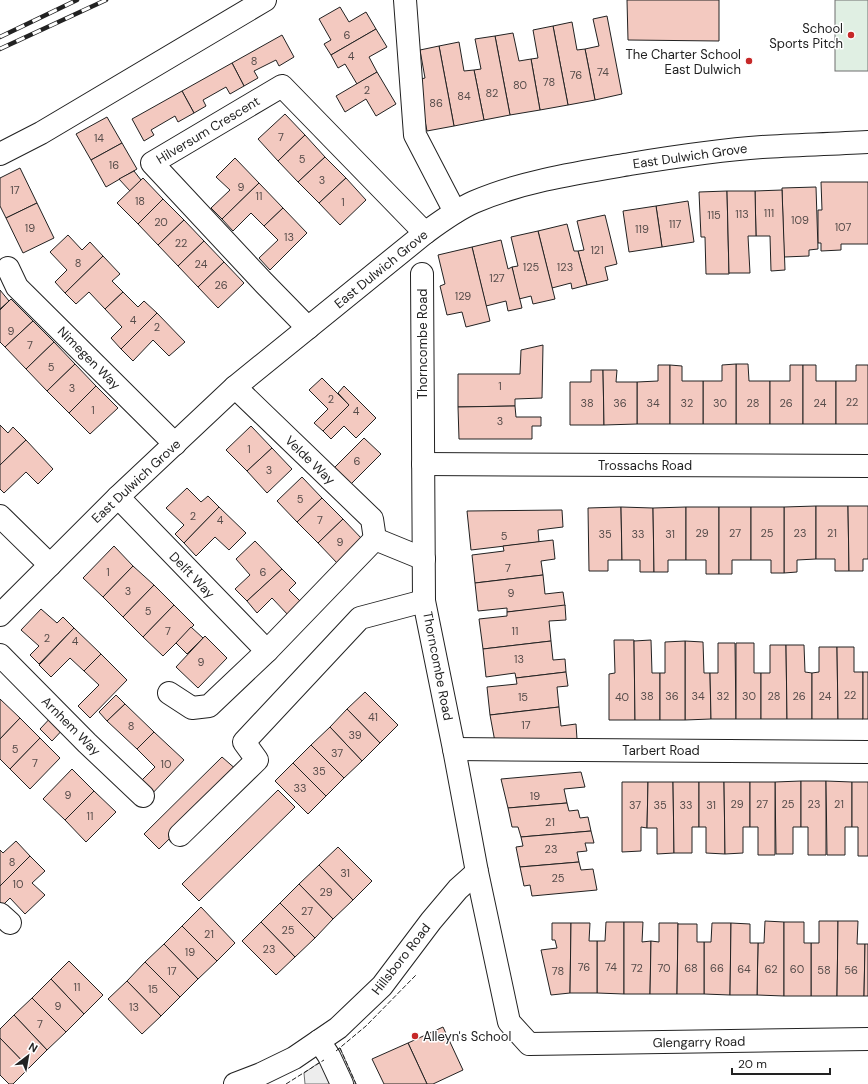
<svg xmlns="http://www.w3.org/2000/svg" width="868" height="1084" font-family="'DM Sans',sans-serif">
<rect width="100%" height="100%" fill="#fff"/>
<rect fill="#e0efe3" stroke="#6f6f6f" x="835" y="0" width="33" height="71"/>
<polygon fill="#ededed" stroke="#6f6f6f" points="340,1048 356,1084 305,1084 304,1073"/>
<g fill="#f3c9c0" stroke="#222">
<polygon points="627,0 719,0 719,41 628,40"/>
<polygon points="340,7 349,22 366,12 376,29 331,55 324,44 331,40 319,19"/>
<polygon points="607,16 622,94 595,100 585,49 599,46 593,19"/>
<polygon points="572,22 577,50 585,49 595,100 568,105 553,26"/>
<polygon points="553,26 568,105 540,110 531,59 538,58 533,30"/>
<polygon points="376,29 387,47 369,57 377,72 357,84 345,64 338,68 331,55"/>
<polygon points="513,33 519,61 531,59 540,110 510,115 495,36"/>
<polygon points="282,35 294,57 279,66 276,60 254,71 258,78 244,86 232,63"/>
<polygon points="495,36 510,115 484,120 474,70 481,69 475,39"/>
<polygon points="459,42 464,71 474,70 484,120 454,126 439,46"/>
<polygon points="439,46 454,126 427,131 417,80 425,78 420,50"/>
<polygon points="232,63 244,86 230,94 226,87 203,100 206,106 194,113 182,91"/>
<polygon points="377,72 396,104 376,116 366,99 345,112 336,96"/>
<polygon points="182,91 194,113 178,122 175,116 151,130 154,135 144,141 132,119"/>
<polygon points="285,114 305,135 278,161 258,139"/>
<polygon points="107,117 122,143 91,160 76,134"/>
<polygon points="305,135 325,157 298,182 278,161"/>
<polygon points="122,143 137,169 106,187 91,160"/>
<polygon points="325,157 346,178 319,203 298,182"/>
<polygon points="235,158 259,183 222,219 211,208 230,190 216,177"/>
<polygon points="20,168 37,203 6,218 0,206 0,178"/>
<polygon points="134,171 141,180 130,191 119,179"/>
<polygon points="143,178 163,199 138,224 117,203"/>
<polygon points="346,178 366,200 340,225 319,203"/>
<polygon points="821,182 868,182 868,244 841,244 841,250 821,251 821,243 818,243 818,210 822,210"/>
<polygon points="259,183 283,208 264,226 251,213 233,231 222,219"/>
<polygon points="816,187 818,249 809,250 809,256 784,257 782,188"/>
<polygon points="782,190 785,270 771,271 770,236 756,236 755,191"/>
<polygon points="727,191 729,274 706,274 705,237 701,237 699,192"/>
<polygon points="727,191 755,191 756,236 748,236 750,273 729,273"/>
<polygon points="163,199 184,220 158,245 138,224"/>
<polygon points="688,201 694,242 662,247 656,206"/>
<polygon points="37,203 54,238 23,253 6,218"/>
<polygon points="656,206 662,247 629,252 623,211"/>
<polygon points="283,208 307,233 270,270 259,258 278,240 264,226"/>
<polygon points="605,215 617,264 605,267 608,280 587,285 578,251 584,250 577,221"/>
<polygon points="184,220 204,241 178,266 158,245"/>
<polygon points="567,224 574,251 578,251 587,285 572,289 571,283 552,288 538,231"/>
<polygon points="538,231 555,299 533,304 531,296 519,299 512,267 518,266 511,237"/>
<polygon points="68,235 82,250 90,242 103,256 65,293 55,282 67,270 50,252"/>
<polygon points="501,240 508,269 512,267 522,308 508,311 506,301 486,306 472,247"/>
<polygon points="204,241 224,262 198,287 178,266"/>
<polygon points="472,247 490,321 466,327 462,312 447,315 440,286 445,284 438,255"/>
<polygon points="103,256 120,274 112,281 123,292 105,309 89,292 76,304 65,293"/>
<polygon points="224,262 244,283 218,308 198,287"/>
<polygon points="0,290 9,301 0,309"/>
<polygon points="123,292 138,307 144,301 157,313 121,349 111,338 122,327 105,309"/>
<polygon points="11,299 33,321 5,347 0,342 0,310"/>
<polygon points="157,313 185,342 169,356 153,340 133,361 121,349"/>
<polygon points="33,321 54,342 26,369 5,347"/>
<polygon points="54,342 75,364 47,391 26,369"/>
<polygon points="543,345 542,398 515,399 515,406 458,407 458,374 520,374 521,350"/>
<polygon points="75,364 96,386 69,413 47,391"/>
<polygon points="736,364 748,364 749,381 770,381 770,424 736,424"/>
<polygon points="736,364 736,424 703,424 703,381 722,381 722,365"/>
<polygon points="658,365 670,365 670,424 637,424 637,382 658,381"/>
<polygon points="670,365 682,366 682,381 703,381 703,424 670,424"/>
<polygon points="790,365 803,365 803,424 770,424 770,381 790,381"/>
<polygon points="803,365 816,365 816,381 836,381 836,424 803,424"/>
<polygon points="856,365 868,365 868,424 836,424 836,381 856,381"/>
<polygon points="591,370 603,370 604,425 570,425 570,382 591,382"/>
<polygon points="603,370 617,370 616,382 637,382 637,424 604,425"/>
<polygon points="322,378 349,405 323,431 314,423 328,409 309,390"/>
<polygon points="96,386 118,408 90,434 69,413"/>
<polygon points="344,386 376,418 356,438 344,426 331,439 323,431 349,405 338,393"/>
<polygon points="515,406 516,417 541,417 541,426 532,426 532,439 459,439 458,407"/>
<polygon points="0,425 8,433 13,427 26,440 0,465"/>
<polygon points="251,426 272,448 247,471 226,450"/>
<polygon points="364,438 381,454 350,485 333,469"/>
<polygon points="26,440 53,469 38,484 26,472 4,493 0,489 0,465"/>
<polygon points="272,448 292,469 267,493 247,471"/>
<polygon points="302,477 322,498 297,522 277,501"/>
<polygon points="187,488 201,502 208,496 219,507 184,543 175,534 184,525 166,508"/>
<polygon points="322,498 343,519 318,543 297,522"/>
<polygon points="816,506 816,559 797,560 797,572 784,573 784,507"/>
<polygon points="816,506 848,506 849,571 835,571 835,559 816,559"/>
<polygon points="848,506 868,506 868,559 863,559 863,571 849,571"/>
<polygon points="219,507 246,533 229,550 215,537 196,556 184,543"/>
<polygon points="621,507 622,560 608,560 608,571 589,571 588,508"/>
<polygon points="621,507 653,508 654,572 640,572 640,560 622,560"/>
<polygon points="686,507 686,560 668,560 668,572 654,572 653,508"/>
<polygon points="686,507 719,507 719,574 706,574 706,560 686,560"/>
<polygon points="719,507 751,507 751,560 732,560 732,574 719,574"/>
<polygon points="751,507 784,507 784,573 771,573 771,560 751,560"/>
<polygon points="562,510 563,527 538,530 539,542 471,550 467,511"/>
<polygon points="343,519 363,540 338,564 318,543"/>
<polygon points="553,540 555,559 541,561 543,575 475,583 472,555 504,551 503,546"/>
<polygon points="255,541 282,569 247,601 235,589 250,575 236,559"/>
<polygon points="114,546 133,566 103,597 83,578"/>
<polygon points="133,566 154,585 123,617 103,597"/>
<polygon points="282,569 296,583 289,590 302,603 289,616 272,598 257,613 247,601"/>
<polygon points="543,575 545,594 563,592 565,606 507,612 507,608 478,611 475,583"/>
<polygon points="154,585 174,605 143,637 123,617"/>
<polygon points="174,605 194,625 163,656 143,637"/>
<polygon points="565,605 566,620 549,621 551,641 483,649 479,619 507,616 507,612"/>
<polygon points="41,609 57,623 63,617 74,628 39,664 30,655 39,646 21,630"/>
<polygon points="191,627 203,638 187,654 176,643"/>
<polygon points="74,628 101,654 84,671 70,658 51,677 39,665"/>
<polygon points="205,636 227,658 198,688 176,667"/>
<polygon points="614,640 634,640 635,720 609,720 609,674 615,673"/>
<polygon points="651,640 652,673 660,673 660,720 635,720 634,641"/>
<polygon points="551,641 553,660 565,659 566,672 516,678 515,673 486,677 483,649"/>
<polygon points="685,641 703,642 704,673 710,673 711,719 685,720"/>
<polygon points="685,641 685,720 660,720 660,673 665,673 665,642"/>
<polygon points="718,643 735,643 736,719 711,719 710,673 718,673"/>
<polygon points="736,643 754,643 754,673 761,673 761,719 736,719"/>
<polygon points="770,645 786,645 787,719 761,719 761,673 770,673"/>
<polygon points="786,645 804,645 805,672 812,673 812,719 787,719"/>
<polygon points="819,647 837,647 838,719 812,719 812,673 819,672"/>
<polygon points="837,647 854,647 854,672 863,672 863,719 838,719"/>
<polygon points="101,654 127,680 90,718 78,706 99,685 84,671"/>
<polygon points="566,672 568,686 557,687 559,707 490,715 487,687 517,684 516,678"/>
<rect x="863" y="672" width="5" height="47"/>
<polygon points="365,692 398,725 380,743 347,709"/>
<polygon points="116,695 125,704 107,721 99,712"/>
<polygon points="0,699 20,718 0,739"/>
<polygon points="125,704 154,732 137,749 107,721"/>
<polygon points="559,707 561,726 576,724 577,739 495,742 490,715"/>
<polygon points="347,709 380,743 362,761 330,727"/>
<polygon points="55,713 67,725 52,741 40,729"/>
<polygon points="20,718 40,738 10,769 0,759 0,739"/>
<polygon points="330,727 362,761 344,778 311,745"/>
<polygon points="154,732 184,760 149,797 137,785 155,767 137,749"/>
<polygon points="40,738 60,758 30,789 10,769"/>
<polygon points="311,745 344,778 326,796 293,763"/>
<polygon points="222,757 238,771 159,849 144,834"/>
<polygon points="293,763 326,796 308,814 275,781"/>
<polygon points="72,769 94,791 65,820 43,799"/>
<polygon points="581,772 585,787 564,789 567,803 508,808 501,779"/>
<polygon points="801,781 801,827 793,827 793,854 776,854 775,782"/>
<polygon points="801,781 826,781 826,855 808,855 808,827 801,827"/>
<polygon points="826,781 852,782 852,827 845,827 845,855 827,855"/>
<polygon points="622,782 648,782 647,828 641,827 641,851 622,852"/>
<polygon points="648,782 673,782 674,853 657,854 657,828 647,828"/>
<polygon points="673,782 699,782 699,827 692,827 692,853 674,853"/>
<polygon points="699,782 724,782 725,854 706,853 706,827 699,827"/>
<polygon points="724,782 750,782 750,827 743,827 743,853 725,854"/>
<polygon points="750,782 775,782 775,855 758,855 758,827 750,827"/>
<polygon points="852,782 868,782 868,856 858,856 858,827 852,827"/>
<polygon points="278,790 295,807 199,901 182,884"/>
<polygon points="94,791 116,812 86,842 65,820"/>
<polygon points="567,803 569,811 578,810 580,818 588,817 591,831 521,837 518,827 512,827 508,808"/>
<polygon points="591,831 594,843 585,843 587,851 577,852 579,862 520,867 516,847 523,846 521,837"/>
<polygon points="16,841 30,856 0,886 0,850 3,853"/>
<polygon points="338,847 372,881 353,900 319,865"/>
<polygon points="30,856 45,871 32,883 45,895 25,914 10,898 3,905 0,903 0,886"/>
<polygon points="579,862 581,870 593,869 597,890 532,896 530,885 524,886 520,867"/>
<polygon points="319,865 353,900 333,919 299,884"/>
<polygon points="299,884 333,919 315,938 280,903"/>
<polygon points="280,903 315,938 295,957 261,922"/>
<polygon points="201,907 235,943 217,961 182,926"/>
<polygon points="765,921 784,922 784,996 757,995 758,943 764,943"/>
<polygon points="819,921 838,921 837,996 811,996 811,943 819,943"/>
<polygon points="838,921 858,921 857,944 865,944 864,996 837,996"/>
<polygon points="261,922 295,957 276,975 242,941"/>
<polygon points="606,922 624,922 624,994 597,993 597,941 605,941"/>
<polygon points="624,922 643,922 642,942 651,941 650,994 624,994"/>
<polygon points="784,922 804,922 804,943 811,943 811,996 784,996"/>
<polygon points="552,923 571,923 570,993 551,995 541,950 557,948 555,940 552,940"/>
<polygon points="571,923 590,923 589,941 597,941 597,993 570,993"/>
<polygon points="659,923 678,923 677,994 650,994 651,941 659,942"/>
<polygon points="712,923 731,923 730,995 704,994 704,942 711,942"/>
<polygon points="731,923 750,924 750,943 758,943 757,995 730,995"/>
<polygon points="678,924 697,924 697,942 704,942 704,994 677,994"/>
<polygon points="182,926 217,961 198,979 164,944"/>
<polygon points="164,944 198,979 180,997 145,962"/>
<polygon points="865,944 868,944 868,996 864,996"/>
<polygon points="69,961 103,995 84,1014 51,979"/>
<polygon points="145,962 180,997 161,1016 127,981"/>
<polygon points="51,979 84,1014 66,1032 32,998"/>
<polygon points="127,981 161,1016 142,1034 108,999"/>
<polygon points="32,998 66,1032 47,1050 14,1015"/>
<polygon points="14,1015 47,1050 29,1068 0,1038 0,1029"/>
<polygon points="443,1027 463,1070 433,1084 427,1084 408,1043"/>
<polygon points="0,1038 29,1068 13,1084 9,1084 0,1075"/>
<polygon points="408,1043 427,1084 384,1084 372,1059"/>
</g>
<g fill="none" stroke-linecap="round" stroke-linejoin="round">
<defs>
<g id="minor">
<polyline points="405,0 415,135 455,212"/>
<polyline points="0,154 41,133 265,0"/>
<polyline points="8,268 17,287 175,444"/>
<polyline points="422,274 424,601 454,749 477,872 509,1022 529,1044 868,1039"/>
<polyline points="308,328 264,283 152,163 282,86 425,233"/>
<polyline points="235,387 372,519 375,539"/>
<polyline points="423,464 868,466"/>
<polyline points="118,497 267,651"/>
<polyline points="0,516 50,565"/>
<polyline points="0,655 87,743 143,796"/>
<polyline points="169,693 192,708 209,706 267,651 375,539 424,559"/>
<polyline points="454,749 868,752"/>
<polyline points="180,835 257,760 244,742 360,618 424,601"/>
<polyline points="0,914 10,923"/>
<polyline points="319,1041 329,1056 342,1084"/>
<polyline points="235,1084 261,1074 294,1058 338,1028 382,986 431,921 458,889 477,872"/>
</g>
<path id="major" d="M0 615 118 497 235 387 425 233C440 222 456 210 474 202 523 181 577 173 630 164 673 157 718 150 762 147 797 145 833 144 868 142"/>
</defs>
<use href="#minor" stroke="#222" stroke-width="24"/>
<use href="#major" stroke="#222" stroke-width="24"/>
<use href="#minor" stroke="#fff" stroke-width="22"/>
<use href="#major" stroke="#fff" stroke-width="22"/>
<defs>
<g id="rail">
<polyline points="0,37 77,0"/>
<polyline points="0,49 106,0"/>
</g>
</defs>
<use href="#rail" stroke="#222" stroke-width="4.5"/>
<use href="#rail" stroke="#fff" stroke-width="3" stroke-dasharray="9" stroke-linecap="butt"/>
<g stroke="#222" stroke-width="1" stroke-dasharray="5 2" stroke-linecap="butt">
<polyline points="340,1048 356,1084"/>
<polyline points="336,1051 366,1026 416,975"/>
<polyline points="286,1084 324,1060"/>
</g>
</g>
<g fill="#c62828" stroke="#fff" stroke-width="1.5">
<circle cx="851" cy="35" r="4"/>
<circle cx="749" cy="61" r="4"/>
<circle cx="415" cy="1036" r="4"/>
</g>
<g text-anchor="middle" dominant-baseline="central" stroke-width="3" stroke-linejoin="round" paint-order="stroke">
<g font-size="11" fill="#564c4a">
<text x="347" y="35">6</text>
<text x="351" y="56">4</text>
<text x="254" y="61">8</text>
<text x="603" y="72">74</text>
<text x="576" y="75">76</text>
<text x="549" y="82">78</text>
<text x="520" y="85">80</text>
<text x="367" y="90">2</text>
<text x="492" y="93">82</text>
<text x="464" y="96">84</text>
<text x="436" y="103">86</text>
<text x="281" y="137">7</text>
<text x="99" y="138">14</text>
<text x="302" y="159">5</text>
<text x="114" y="165">16</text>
<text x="322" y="180">3</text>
<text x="241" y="187">9</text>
<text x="15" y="190">17</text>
<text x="259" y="196">11</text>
<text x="140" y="201">18</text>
<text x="343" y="202">1</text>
<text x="769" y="213">111</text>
<text x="742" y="214">113</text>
<text x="714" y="215">115</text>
<text x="800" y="220">109</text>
<text x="161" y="222">20</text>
<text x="675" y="224">117</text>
<text x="843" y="227">107</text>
<text x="30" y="228">19</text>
<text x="642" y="229">119</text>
<text x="289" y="237">13</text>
<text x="181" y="243">22</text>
<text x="597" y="250">121</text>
<text x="78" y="263">8</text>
<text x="201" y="264">24</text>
<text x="531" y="267">125</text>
<text x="565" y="267">123</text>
<text x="497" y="278">127</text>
<text x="221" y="285">26</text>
<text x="463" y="296">129</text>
<text x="133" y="320">4</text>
<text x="157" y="327">2</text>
<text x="11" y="331">9</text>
<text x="30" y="345">7</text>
<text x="51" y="367">5</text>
<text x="500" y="386">1</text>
<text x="72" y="388">3</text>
<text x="331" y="399">2</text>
<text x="852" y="402">22</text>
<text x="587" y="403">38</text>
<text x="620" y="403">36</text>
<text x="653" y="403">34</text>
<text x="687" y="403">32</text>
<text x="720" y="403">30</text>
<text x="753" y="403">28</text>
<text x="786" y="403">26</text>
<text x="820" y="403">24</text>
<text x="93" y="410">1</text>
<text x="356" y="411">4</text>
<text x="500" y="421">3</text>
<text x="249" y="449">1</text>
<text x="357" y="461">6</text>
<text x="269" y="470">3</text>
<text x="300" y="499">5</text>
<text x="193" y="516">2</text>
<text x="220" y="520">4</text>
<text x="320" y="520">7</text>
<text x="702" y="533">29</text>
<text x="735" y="533">27</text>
<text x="767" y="533">25</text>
<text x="800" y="533">23</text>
<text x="832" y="533">21</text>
<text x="605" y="534">35</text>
<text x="638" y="534">33</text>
<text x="670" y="534">31</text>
<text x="504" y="536">5</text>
<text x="340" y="542">9</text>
<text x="508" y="568">7</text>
<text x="108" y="572">1</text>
<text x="263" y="572">6</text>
<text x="128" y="591">3</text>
<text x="511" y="593">9</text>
<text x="148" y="611">5</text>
<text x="168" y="631">7</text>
<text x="515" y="631">11</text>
<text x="47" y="638">2</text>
<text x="75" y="641">4</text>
<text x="519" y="659">13</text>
<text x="201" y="662">9</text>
<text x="850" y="695">22</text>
<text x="647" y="696">38</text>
<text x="672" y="696">36</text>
<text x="698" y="696">34</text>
<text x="723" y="696">32</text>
<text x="749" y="696">30</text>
<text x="774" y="696">28</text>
<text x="799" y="696">26</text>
<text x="825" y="696">24</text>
<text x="523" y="697">15</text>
<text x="622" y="697">40</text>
<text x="373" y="717">41</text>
<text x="526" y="725">17</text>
<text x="131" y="726">8</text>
<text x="355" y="735">39</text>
<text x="15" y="749">5</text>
<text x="337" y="753">37</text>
<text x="35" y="763">7</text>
<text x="166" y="764">10</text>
<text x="319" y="771">35</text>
<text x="300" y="788">33</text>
<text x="68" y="795">9</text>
<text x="535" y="796">19</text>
<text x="737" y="804">29</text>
<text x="762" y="804">27</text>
<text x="788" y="804">25</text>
<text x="814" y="804">23</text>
<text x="839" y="804">21</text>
<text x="635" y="805">37</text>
<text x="660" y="805">35</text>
<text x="686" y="805">33</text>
<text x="711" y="805">31</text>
<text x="90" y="816">11</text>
<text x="550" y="822">21</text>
<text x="551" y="849">23</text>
<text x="12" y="862">8</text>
<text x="345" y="873">31</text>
<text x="558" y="878">25</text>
<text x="18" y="884">10</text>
<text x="326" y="892">29</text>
<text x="307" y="911">27</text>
<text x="288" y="930">25</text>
<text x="209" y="934">21</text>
<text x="269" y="949">23</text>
<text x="190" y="952">19</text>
<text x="584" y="967">76</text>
<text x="611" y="967">74</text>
<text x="637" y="968">72</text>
<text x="664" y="968">70</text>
<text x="691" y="968">68</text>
<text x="717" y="968">66</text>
<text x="744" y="969">64</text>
<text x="771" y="969">62</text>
<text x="797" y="969">60</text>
<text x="824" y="970">58</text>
<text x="851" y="970">56</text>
<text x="172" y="971">17</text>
<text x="558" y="971">78</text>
<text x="77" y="987">11</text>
<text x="153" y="989">15</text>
<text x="58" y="1006">9</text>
<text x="134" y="1007">13</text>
<text x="40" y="1024">7</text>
</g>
<g font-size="13" fill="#222" stroke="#fff" text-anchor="end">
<text x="843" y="28">School<tspan x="843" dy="15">Sports Pitch</tspan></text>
<text x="741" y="54">The Charter School<tspan x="741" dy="15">East Dulwich</tspan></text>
<text x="423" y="1036" text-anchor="start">Alleyn's School</text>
</g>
<g font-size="13" fill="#222" stroke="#fff">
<text transform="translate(208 130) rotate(-31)">Hilversum Crescent</text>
<text transform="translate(690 156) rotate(-8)">East Dulwich Grove</text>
<text transform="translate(381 269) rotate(-39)">East Dulwich Grove</text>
<text transform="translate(422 344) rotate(-90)">Thorncombe Road</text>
<text transform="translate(89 358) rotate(45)">Nimegen Way</text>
<text transform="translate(310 460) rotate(44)">Velde Way</text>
<text x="645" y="465">Trossachs Road</text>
<text transform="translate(136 481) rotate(-43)">East Dulwich Grove</text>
<text transform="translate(192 575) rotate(46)">Delft Way</text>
<text transform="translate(438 666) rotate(79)">Thorncombe Road</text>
<text transform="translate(71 726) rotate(45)">Arnhem Way</text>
<text x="661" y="750">Tarbert Road</text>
<text transform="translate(401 959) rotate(-52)">Hillsboro Road</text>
<text transform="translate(699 1042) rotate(-1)">Glengarry Road</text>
</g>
</g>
<g transform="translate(28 1056) rotate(31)" stroke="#ffffff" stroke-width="3" paint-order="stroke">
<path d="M0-3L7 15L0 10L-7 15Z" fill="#222222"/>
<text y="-6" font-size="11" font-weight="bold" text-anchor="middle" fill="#222222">N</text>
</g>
<path d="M732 1068v6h98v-6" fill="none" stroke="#222222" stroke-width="2"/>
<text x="738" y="1068" font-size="12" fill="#222222" stroke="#ffffff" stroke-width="3" paint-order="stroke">20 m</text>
</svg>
